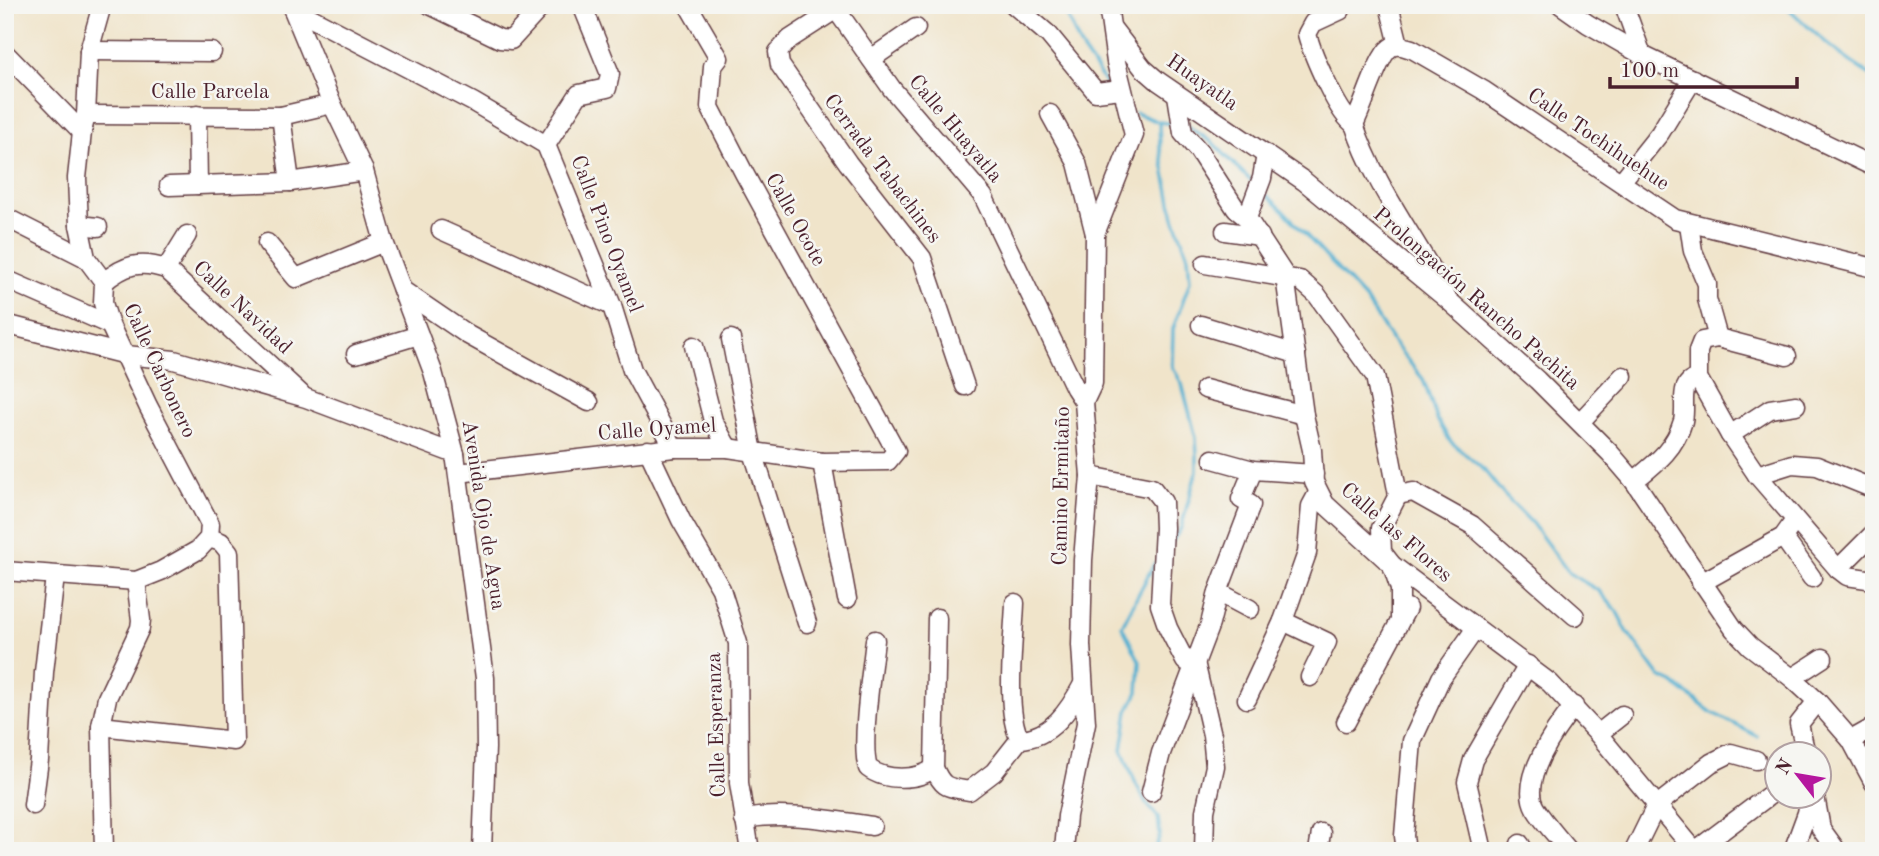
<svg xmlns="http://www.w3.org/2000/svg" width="1879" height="856" font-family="'Old Standard TT',serif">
<rect width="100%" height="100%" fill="#f6f6f2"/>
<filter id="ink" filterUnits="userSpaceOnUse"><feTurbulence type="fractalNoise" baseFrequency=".0143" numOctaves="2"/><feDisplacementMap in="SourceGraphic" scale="14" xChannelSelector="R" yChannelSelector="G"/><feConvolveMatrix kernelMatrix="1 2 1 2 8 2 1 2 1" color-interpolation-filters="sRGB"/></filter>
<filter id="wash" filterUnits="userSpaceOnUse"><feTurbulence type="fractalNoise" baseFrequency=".00686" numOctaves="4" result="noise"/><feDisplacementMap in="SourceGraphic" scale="28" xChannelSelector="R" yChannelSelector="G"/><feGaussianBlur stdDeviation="1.57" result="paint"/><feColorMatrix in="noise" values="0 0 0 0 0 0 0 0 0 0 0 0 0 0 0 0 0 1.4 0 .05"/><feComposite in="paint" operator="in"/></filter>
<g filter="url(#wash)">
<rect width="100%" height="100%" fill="#f0e4ca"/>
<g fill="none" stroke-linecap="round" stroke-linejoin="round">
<g stroke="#53b0d1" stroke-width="3.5">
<polyline points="1063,5 1080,46 1106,84"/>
<path d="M1785 5C1812 31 1841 58 1874 77"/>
<polyline points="1136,113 1159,122 1160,148 1174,217 1188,256 1190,281 1173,329 1172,366 1182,384 1196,438 1197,456 1197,470 1181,528 1170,545"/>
<polyline points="1159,122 1175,124"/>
<polyline points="1189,127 1212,142 1254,184"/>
<polyline points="1262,191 1283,210 1365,299 1393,342 1423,379 1437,419 1450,441 1484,470 1504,495 1531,522 1569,573 1599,591 1616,610 1628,633 1660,677 1673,683 1711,712 1757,736"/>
<polyline points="1154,851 1160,835 1158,817 1146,803 1136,784 1122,750 1128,711 1138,692 1140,662 1122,626 1154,564"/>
</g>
</g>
</g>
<g filter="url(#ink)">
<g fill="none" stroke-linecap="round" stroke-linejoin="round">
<defs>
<g id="minor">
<polyline points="291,5 332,104 364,171 384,242 433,372 455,454 485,678 486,748 482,851"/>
<polyline points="430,5 500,39 511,40 543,5"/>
<polyline points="833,5 892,89 983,196 1075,388 1084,402"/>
<polyline points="1014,5 1049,35 1096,92 1121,89"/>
<polyline points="1389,5 1399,45"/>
<polyline points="1561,5 1588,24 1642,55 1874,167"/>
<polyline points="1624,5 1642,55"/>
<polyline points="292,8 473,102 546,145 612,306 632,370 674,448"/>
<polyline points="835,10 790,39 778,52 780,65 848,163 922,258 965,386"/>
<path d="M1341 10 1313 23 1307 34C1312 53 1338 115 1354 124"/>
<polyline points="1112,28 1143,68 1158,81 1304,181 1448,300 1537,380 1610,453 1634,481 1734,629 1750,646 1792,678 1817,701 1851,740 1874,783"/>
<polyline points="89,51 212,52"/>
<polyline points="5,53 82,132"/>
<polyline points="871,59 916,28"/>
<polyline points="1177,95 1183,133 1198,150 1236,209 1247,218 1285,276 1304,415 1312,450 1314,482 1325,504 1392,565 1550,683 1598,734 1695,851"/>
<polyline points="1050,114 1077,163 1095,234"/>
<polyline points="86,115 281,116 332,104"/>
<polyline points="197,115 198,185"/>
<polyline points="281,116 290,182"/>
<path d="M1354 124C1363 108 1378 56 1390 48 1397 43 1404 47 1412 49L1483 90 1675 219 1874 268"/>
<path d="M1354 124C1374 185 1415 237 1445 294"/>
<polyline points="546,145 579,94 607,88 610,74 582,5"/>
<polyline points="1621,182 1660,133 1693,79"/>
<polyline points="169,186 290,182 364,171"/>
<polyline points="5,217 86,258"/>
<polyline points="1247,218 1262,178 1266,154"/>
<polyline points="1689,224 1693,251 1707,284 1707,299 1718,338"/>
<polyline points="79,225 98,227"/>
<polyline points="441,230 612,306"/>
<polyline points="1225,231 1260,236"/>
<polyline points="267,243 296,278 384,242"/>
<polyline points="1205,264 1300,280 1317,295 1375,376 1398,495 1381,528 1382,552 1392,565 1400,589 1400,618"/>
<polyline points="166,269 187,235"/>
<polyline points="5,279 110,325"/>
<path d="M104 282C124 265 140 260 166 269L301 394"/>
<polyline points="402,290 468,335 589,402"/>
<polyline points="5,324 126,355 174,360 306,398 455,454"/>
<polyline points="1201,325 1296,354"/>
<polyline points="731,339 753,452 807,623"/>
<polyline points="694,346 713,421 728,448"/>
<polyline points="356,354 419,335"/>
<polyline points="1787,356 1718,338 1702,341 1698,351 1698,378 1730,435 1757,475 1838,569 1847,576 1874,580"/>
<polyline points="1205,389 1304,415"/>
<polyline points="1580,422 1623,376"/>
<polyline points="1730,435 1770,409 1796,405"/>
<polyline points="648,450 681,520 721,589 738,643 739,783 750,851"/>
<polyline points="1213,459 1253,470 1314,474"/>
<polyline points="822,462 847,599"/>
<polyline points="458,473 674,448 728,448 822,462 888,461 896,451 744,173 710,107 713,66 719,58 688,5"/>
<polyline points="1757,475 1792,464 1817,466 1874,489"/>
<polyline points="1090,476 1152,488 1163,502 1164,528 1160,605 1168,628 1185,661 1195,662"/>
<path d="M1634 481C1656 463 1675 449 1683 421 1687 404 1677 383 1698 378"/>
<polyline points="1398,495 1413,492 1472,525 1575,616"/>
<polyline points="1783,537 1812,578"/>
<polyline points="1838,569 1874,533"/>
<polyline points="5,571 136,581 161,571 198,550 209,538 210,524 148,406 110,325 103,303 104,282 86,258 79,225 77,178 82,132 86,115 89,51 102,5"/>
<polyline points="1701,583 1783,537 1795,520"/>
<polyline points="1218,592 1250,609"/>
<path d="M1015 603C1014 636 1004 712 1020 739"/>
<path d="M937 618 934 768C943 789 948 787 969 791L994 772 1020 739C1051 738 1070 709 1083 684"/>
<path d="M875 640C872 668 860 745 868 768 885 781 918 781 934 768"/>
<polyline points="1195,662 1212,735 1215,766 1205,811 1204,851"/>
<polyline points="1310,677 1327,642 1283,621 1307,553 1311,506 1318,493"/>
<polyline points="1792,678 1823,658"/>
<polyline points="1247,699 1283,621"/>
<polyline points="1346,722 1407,608"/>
<polyline points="101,726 234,741 229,552 221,542 209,538"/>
<polyline points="1598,734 1622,715"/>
<polyline points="1851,740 1874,727"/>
<polyline points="1806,754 1799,724 1817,701"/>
<polyline points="1151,792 1161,753 1210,624 1218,592 1251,505 1241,499 1253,470"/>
<polyline points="1815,796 1821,829 1837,851"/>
<polyline points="33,805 39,760 44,672 55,576"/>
<path d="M744 820C776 810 838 821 872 826"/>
<polyline points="1520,844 1524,851"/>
<polyline points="104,851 101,726 107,698 140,628 141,620 136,581"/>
<polyline points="1064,851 1067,816 1086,723 1081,645 1083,560 1090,476 1084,402 1093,383 1095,234 1134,135 1116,62 1108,5"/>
<polyline points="1318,851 1321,833"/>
<polyline points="1406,851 1404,836 1412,741 1441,678 1476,628"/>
<polyline points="1483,851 1467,782 1473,760 1528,665"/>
<path d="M1569 851C1558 837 1544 823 1535 808 1519 780 1556 728 1574 706"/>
<polyline points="1634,851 1656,806 1711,763 1731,753 1756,760"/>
<polyline points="1695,851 1775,791"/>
<polyline points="1793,851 1807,813 1810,796"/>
</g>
</defs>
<use href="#minor" stroke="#633d43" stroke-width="21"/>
<use href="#minor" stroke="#fff" stroke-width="18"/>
</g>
</g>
<g text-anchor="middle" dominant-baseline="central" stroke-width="5" stroke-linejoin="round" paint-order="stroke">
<g font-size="21" fill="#4a1f2b" stroke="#f6f6f2">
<text transform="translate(1202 83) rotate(35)">Huayatla</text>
<text x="210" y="92">Calle Parcela</text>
<text transform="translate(955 129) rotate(50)">Calle Huayatla</text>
<text transform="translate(1598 140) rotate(34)">Calle Tochihuehue</text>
<text transform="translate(882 169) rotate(53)">Cerrada Tabachines</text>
<text transform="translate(795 220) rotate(61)">Calle Ocote</text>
<text transform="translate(606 234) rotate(69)">Calle Pino Oyamel</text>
<text transform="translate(1476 299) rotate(41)">Prolongación Rancho Pachita</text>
<text transform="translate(242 308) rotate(43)">Calle Navidad</text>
<text transform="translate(159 371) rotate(65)">Calle Carbonero</text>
<text transform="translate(657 430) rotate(-4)">Calle Oyamel</text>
<text transform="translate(1062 486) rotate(-89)">Camino Ermitaño</text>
<text transform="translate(483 515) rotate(81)">Avenida Ojo de Agua</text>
<text transform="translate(1396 533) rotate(41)">Calle las Flores</text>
<text transform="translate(717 725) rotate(-92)">Calle Esperanza</text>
</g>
</g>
<rect width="1879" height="856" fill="none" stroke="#f6f6f2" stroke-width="28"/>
<g transform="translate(1798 775) rotate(301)"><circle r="33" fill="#f6f6f2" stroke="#b1a0a2" stroke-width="2"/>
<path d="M0-5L12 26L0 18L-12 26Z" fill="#b5179e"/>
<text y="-10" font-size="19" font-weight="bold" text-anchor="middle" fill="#4a1f2b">N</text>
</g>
<path d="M1610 77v10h187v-10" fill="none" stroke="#4a1f2b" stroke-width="3.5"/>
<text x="1620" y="77" font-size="21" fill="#4a1f2b" stroke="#f6f6f2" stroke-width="5" paint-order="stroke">100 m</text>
</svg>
